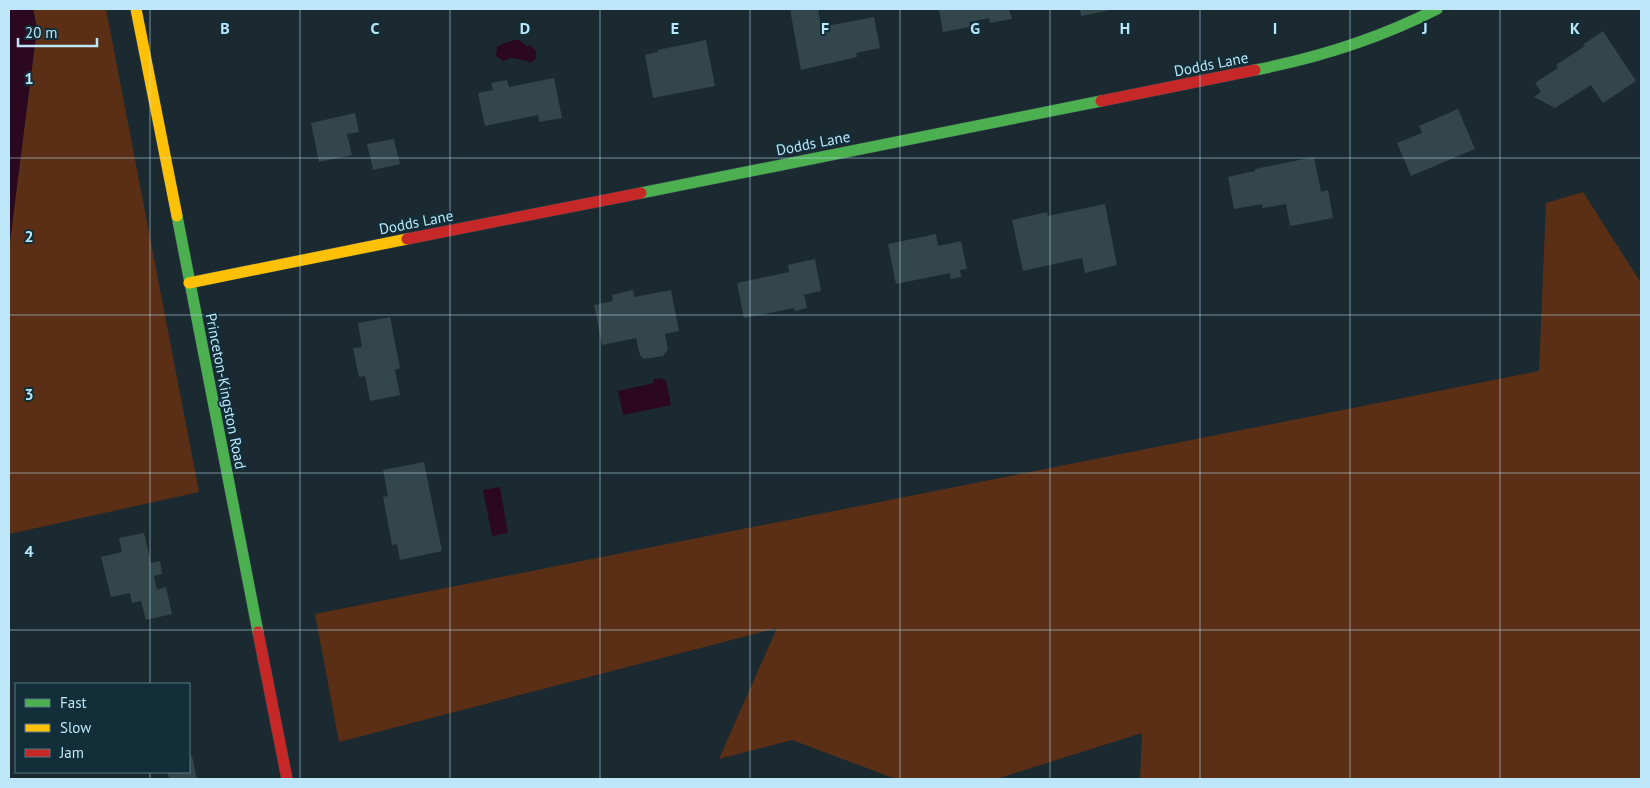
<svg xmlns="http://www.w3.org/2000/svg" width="1650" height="788" font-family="'PT Sans',sans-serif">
<rect width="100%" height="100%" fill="#1b2a30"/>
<g fill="#5b2f16">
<polygon points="33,9 106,9 199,492 9,534 9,249 37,28"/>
<polygon points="1583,192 1641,283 1641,779 1140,779 1142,733 996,779 896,779 792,740 719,759 777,628 339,742 315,614 1539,371 1546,203"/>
</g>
<g fill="#2c0820">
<polygon points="9,9 33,9 37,28 9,249"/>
<path d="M515 40H519L527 46 530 45 536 51V59L530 63 528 61 511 58 503 61 496 56 497 47C501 44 510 41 515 40Z"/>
<polygon points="662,378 663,380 666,380 671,405 623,415 618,391 654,383 653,379"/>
<polygon points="500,487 508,533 492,536 483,490"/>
</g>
<g fill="#33464b">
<polygon points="790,9 818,9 821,27 874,17 880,48 856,53 857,57 801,70"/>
<polygon points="939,9 1009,9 1012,19 990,23 989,18 969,22 970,27 943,32"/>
<polygon points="1080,9 1110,9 1110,10 1081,16"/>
<polygon points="1603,31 1636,81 1603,103 1591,85 1555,108 1534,97 1541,92 1535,83 1558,68 1556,65 1585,46 1584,44"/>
<polygon points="706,40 715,86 653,98 645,55 658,52 658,50"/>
<polygon points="554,78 562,118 539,122 538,115 485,126 478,93 493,90 491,83 507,80 509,87"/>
<polygon points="1458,109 1475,149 1411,176 1397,143 1422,133 1419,126"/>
<polygon points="355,113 359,132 347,134 352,155 319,162 311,123"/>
<polygon points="394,139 400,164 373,170 367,144"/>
<polygon points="1314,157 1321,192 1328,190 1333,218 1290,226 1286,204 1263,208 1262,204 1234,209 1228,177 1255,171 1255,169"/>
<polygon points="1105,204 1117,265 1085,273 1082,258 1023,271 1012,220 1047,212 1048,216"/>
<polygon points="936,234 938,246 961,241 967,269 960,270 961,277 951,279 950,273 896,284 888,244"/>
<polygon points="815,259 821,291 804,295 807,308 795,311 794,308 744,318 737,283 789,272 788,265"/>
<polygon points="633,290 634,297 671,290 679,331 665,334 668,349 663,356 644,359 640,355 636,338 602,345 594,305 613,301 612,295"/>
<polygon points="390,317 400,368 395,370 400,395 370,401 365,376 359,377 353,348 362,347 358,323"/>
<polygon points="424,462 442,551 400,560 397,544 392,545 383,497 388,496 383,470"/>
<polygon points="144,533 151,563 160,561 162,574 154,576 157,590 166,587 172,614 146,620 141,601 132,603 130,593 111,597 101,557 122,552 119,538"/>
<polygon points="192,756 197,779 169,779 168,772 189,772 189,757"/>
</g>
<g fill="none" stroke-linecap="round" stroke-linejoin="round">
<defs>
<g id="fast">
<path d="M1255 70C1317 58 1380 38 1437 9"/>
<polyline points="641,193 1101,101"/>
<polyline points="177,216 258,632"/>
</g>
<g id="slow">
<polyline points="136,9 177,216"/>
<polyline points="189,283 407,239"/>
</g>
<g id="jam">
<polyline points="1101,101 1255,70"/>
<polyline points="407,239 641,193"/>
<polyline points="258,632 287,779"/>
</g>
</defs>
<use href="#fast" stroke="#34454d" stroke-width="12"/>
<use href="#slow" stroke="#34454d" stroke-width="12"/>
<use href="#jam" stroke="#34454d" stroke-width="12"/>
<use href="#fast" stroke="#4caf50" stroke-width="11"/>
<use href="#slow" stroke="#ffc107" stroke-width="11"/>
<use href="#jam" stroke="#c62828" stroke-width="11"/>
</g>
<path fill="none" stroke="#bde7f9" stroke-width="1" stroke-opacity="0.55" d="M150 9V684M300 9V779M450 9V779M600 9V779M750 9V779M900 9V779M1050 9V779M1200 9V779M1350 9V779M1500 9V779M9 158H1641M9 315H1641M9 473H1641M9 630H1641M150 772V779"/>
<g text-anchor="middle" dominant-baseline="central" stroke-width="4" stroke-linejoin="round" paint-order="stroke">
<g font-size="15" fill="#bde7f9" stroke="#122e39">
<text transform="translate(1211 64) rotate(-11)">Dodds Lane</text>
<text transform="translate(813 143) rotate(-11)">Dodds Lane</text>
<text transform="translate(416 222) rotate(-11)">Dodds Lane</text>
<text transform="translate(226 391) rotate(79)">Princeton-Kingston Road</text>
</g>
</g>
<g font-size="16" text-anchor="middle" font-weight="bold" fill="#bde7f9" stroke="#122e39" stroke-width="4" stroke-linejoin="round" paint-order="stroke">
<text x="225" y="34">B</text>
<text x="375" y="34">C</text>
<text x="525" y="34">D</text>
<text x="675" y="34">E</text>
<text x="825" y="34">F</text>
<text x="975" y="34">G</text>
<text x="1125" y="34">H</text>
<text x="1275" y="34">I</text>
<text x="1425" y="34">J</text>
<text x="1575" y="34">K</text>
<text x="29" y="84">1</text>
<text x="29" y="242">2</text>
<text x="29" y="400">3</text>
<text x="29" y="557">4</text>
</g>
<rect width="1650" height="788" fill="none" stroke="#bde7f9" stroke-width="20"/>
<rect x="15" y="683" width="175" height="90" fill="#122e39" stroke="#567886"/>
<rect x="25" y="699" width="25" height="8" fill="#4caf50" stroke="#567886"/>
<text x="60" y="708" font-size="15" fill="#bde7f9">Fast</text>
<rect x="25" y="724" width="25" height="8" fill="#ffc107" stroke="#567886"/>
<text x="60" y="733" font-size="15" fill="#bde7f9">Slow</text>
<rect x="25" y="749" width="25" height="8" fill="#c62828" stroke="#567886"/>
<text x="60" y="758" font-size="15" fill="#bde7f9">Jam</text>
<path d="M18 38v8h79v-8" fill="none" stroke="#bde7f9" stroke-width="2.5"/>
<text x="25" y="38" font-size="15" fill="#bde7f9" stroke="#122e39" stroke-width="4" paint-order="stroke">20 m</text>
</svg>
